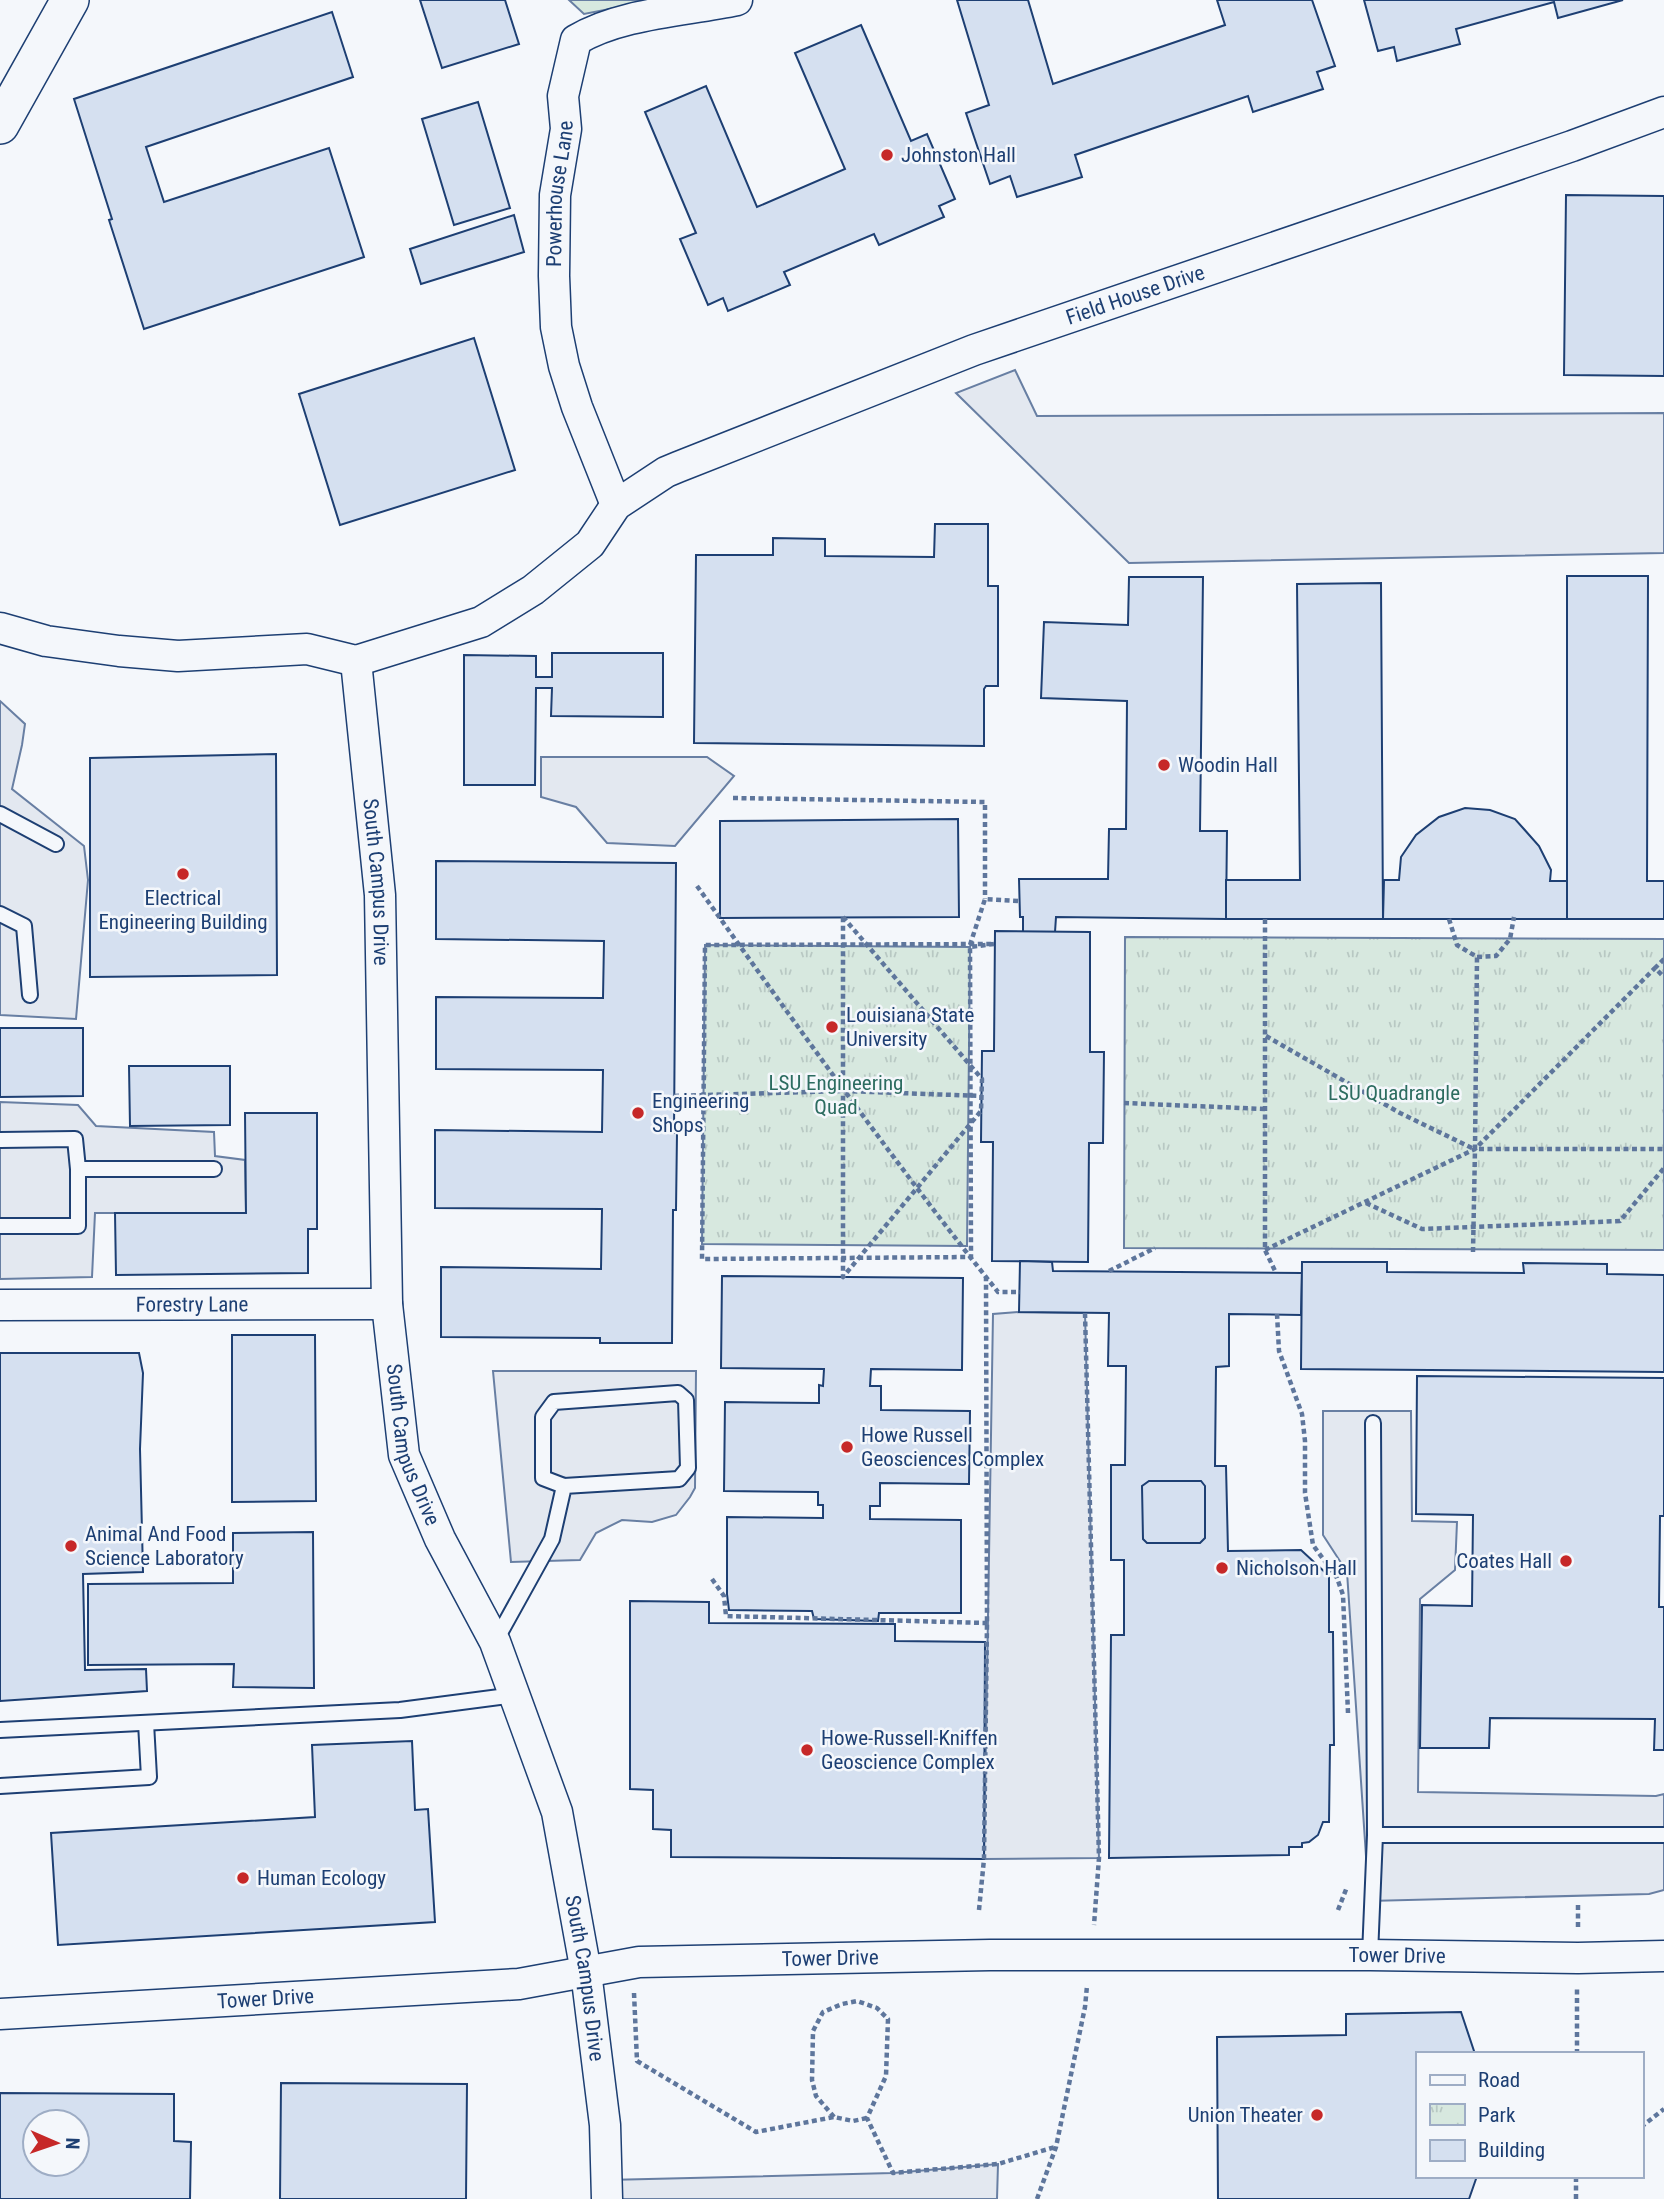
<svg xmlns="http://www.w3.org/2000/svg" width="1664" height="2199" font-family="'Roboto Condensed',sans-serif">
<defs>
<pattern id="park-tufts" width="24" height="20" patternUnits="userSpaceOnUse" patternTransform="scale(1.75)"><rect width="24" height="20" fill="#d7e8df"/><path d="M3 7l-1-3M5 7V3M7 7l1-3M15 17l-1-3M17 17v-4M19 17l1-3" fill="none" stroke="#b8c8c3"/></pattern>
</defs>
<rect width="100%" height="100%" fill="#f4f7fb"/>
<polygon fill="#d7e8df" stroke="#687fa3" stroke-width="2" points="569,0 656,0 584,14"/>
<g fill="url(#park-tufts)" stroke="#687fa3" stroke-width="2">
<polygon points="1125,937 1664,939 1664,1250 1124,1248"/>
<polygon points="705,945 970,947 967,1246 702,1244"/>
</g>
<g fill="#e3e8f0" stroke="#687fa3" stroke-width="2">
<polygon points="1015,370 1037,416 1664,413 1664,553 1129,563 956,393"/>
<polygon points="0,701 25,724 22,745 12,789 84,846 88,880 76,1019 0,1015"/>
<polygon points="541,757 707,757 734,776 675,846 607,843 576,807 541,797"/>
<polygon points="0,1102 78,1105 96,1126 214,1132 215,1156 245,1160 246,1213 95,1213 92,1277 0,1279"/>
<polygon points="1019,1312 1085,1313 1099,1858 984,1859 993,1314"/>
<polygon points="493,1371 696,1371 695,1488 690,1497 676,1515 652,1522 622,1520 596,1533 580,1560 511,1562"/>
<polygon points="1323,1411 1411,1411 1412,1521 1457,1522 1455,1570 1420,1599 1418,1792 1656,1796 1664,1794 1664,1890 1649,1894 1369,1901 1347,1572 1323,1535"/>
<polygon points="998,2164 997,2199 607,2199 607,2180 893,2173"/>
</g>
<g fill="#d5e0f0" stroke="#1d3f73" stroke-width="2" fill-rule="evenodd">
<polygon points="420,0 505,0 519,44 442,68"/>
<polygon points="957,0 1028,0 1053,84 1225,25 1217,0 1312,0 1335,66 1317,72 1323,89 1253,112 1248,96 1075,155 1082,177 1017,197 1010,176 990,184 966,113 989,105"/>
<polygon points="1364,0 1623,0 1558,18 1554,2 1456,29 1460,44 1397,61 1394,47 1378,51"/>
<polygon points="332,12 353,77 146,147 164,202 329,148 364,257 144,329 109,220 112,219 74,99"/>
<polygon points="861,25 911,141 927,134 955,199 939,206 944,217 879,245 874,234 784,272 790,285 728,311 723,298 708,305 680,239 696,233 645,112 706,86 757,207 845,169 795,53"/>
<polygon points="478,102 510,208 454,225 422,119"/>
<polygon points="1566,195 1664,196 1664,376 1564,375"/>
<polygon points="514,215 524,252 421,284 410,249"/>
<polygon points="474,338 515,470 340,525 299,394"/>
<polygon points="935,524 988,524 988,586 998,586 998,686 986,686 984,689 984,746 694,743 696,555 773,555 773,538 825,539 825,556 934,557"/>
<polygon points="1567,576 1648,576 1647,881 1664,881 1664,919 1567,919"/>
<polygon points="1129,577 1203,577 1200,831 1227,831 1226,919 1056,917 1055,932 1023,932 1023,917 1020,917 1019,879 1108,879 1109,829 1126,829 1127,701 1041,698 1044,622 1128,625"/>
<polygon points="1381,583 1383,919 1226,919 1226,880 1300,880 1297,584"/>
<polygon points="552,653 663,653 663,717 551,716 552,688 536,688 535,785 464,785 464,655 536,656 536,677 552,677"/>
<polygon points="276,754 277,975 90,977 90,758"/>
<polygon points="1465,808 1490,810 1515,819 1539,846 1551,870 1550,881 1567,881 1567,919 1383,919 1384,880 1399,880 1401,857 1416,835 1439,817"/>
<polygon points="958,819 959,917 720,918 720,821"/>
<polygon points="436,861 676,863 674,1133 677,1133 676,1210 673,1210 672,1343 600,1343 600,1338 441,1337 441,1267 601,1269 602,1209 435,1208 435,1130 602,1132 603,1070 436,1069 436,997 603,998 604,941 436,939"/>
<polygon points="995,931 1090,932 1090,1052 1104,1052 1103,1143 1089,1143 1088,1262 992,1261 993,1142 981,1142 982,1051 994,1051"/>
<polygon points="0,1028 83,1028 83,1096 0,1097"/>
<polygon points="129,1066 230,1066 230,1125 130,1126"/>
<polygon points="245,1113 317,1113 317,1229 308,1229 308,1273 116,1275 115,1213 246,1213"/>
<polygon points="1020,1261 1052,1262 1053,1271 1302,1273 1301,1315 1229,1314 1229,1366 1216,1367 1215,1466 1226,1466 1228,1551 1301,1550 1329,1576 1329,1632 1333,1632 1334,1745 1330,1745 1329,1822 1323,1822 1318,1835 1309,1842 1302,1843 1302,1847 1289,1847 1289,1855 1109,1858 1111,1635 1124,1635 1124,1560 1111,1560 1111,1465 1125,1465 1126,1366 1108,1366 1109,1313 1019,1312"/>
<polygon points="1302,1262 1387,1262 1387,1272 1524,1273 1523,1263 1607,1264 1607,1274 1664,1275 1664,1372 1301,1369"/>
<polygon points="722,1276 963,1278 962,1370 871,1369 870,1386 881,1386 881,1410 970,1411 969,1484 880,1483 880,1506 870,1506 870,1519 961,1520 961,1613 879,1613 878,1621 814,1619 812,1611 729,1610 727,1594 727,1517 823,1518 823,1505 818,1505 818,1492 724,1491 725,1402 819,1403 819,1385 823,1386 824,1369 721,1368"/>
<polygon points="232,1335 315,1335 316,1501 232,1502"/>
<polygon points="0,1353 139,1353 143,1373 140,1449 143,1572 83,1574 85,1670 146,1669 147,1691 0,1701"/>
<polygon points="1417,1376 1664,1378 1664,1516 1660,1516 1659,1607 1664,1607 1664,1750 1654,1750 1655,1719 1490,1718 1489,1748 1420,1748 1422,1605 1472,1606 1473,1515 1416,1514"/>
<polygon points="1149,1481 1201,1481 1205,1486 1205,1538 1200,1543 1147,1543 1143,1539 1142,1486"/>
<polygon points="313,1532 314,1688 233,1687 234,1664 88,1665 88,1584 233,1583 233,1533"/>
<polygon points="630,1601 709,1602 709,1623 895,1624 895,1641 985,1642 984,1859 671,1857 671,1830 653,1829 653,1790 630,1789"/>
<polygon points="412,1741 415,1810 428,1809 435,1922 58,1945 51,1833 315,1817 312,1745"/>
<polygon points="1461,2012 1475,2054 1417,2054 1417,2176 1477,2176 1469,2199 1218,2199 1217,2037 1346,2035 1346,2014"/>
<polygon points="281,2083 467,2084 466,2199 280,2199"/>
<path d="M0 2093 174 2094V2141L191 2142 190 2199H0ZM35 2122H77V2164H35Z"/>
</g>
<g fill="none" stroke-linecap="round" stroke-linejoin="round">
<defs>
<g id="service">
<polyline points="0,814 56,844"/>
<polyline points="0,914 24,926 30,995"/>
<polyline points="0,1140 75,1139 78,1169"/>
<polyline points="0,1226 78,1226 78,1169 214,1169"/>
<polyline points="495,1642 552,1539 564,1486 679,1479 688,1468 686,1400 678,1393 554,1402 543,1417 543,1478 564,1486"/>
<polyline points="0,1730 400,1710 515,1695"/>
<polyline points="0,1786 149,1777 146,1723"/>
<polyline points="1375,1835 1664,1835"/>
<polyline points="1370,1955 1375,1835 1373,1423"/>
</g>
<g id="minor">
<path id="s1" d="M616 505 577 407 564 366 556 327 554 276 555 195 566 129 563 96 576 40C621 13 685 11 737 0"/>
<path id="s2" d="M0 628 46 641 119 651 178 656 307 649 356 661 481 622 533 590 590 544 616 505 666 472 678 467 974 350 1572 146 1664 112"/>
<path id="s3" d="M356 661 380 895 387 1304 404 1455 440 1539 495 1642 557 1812 586 1972 605 2125 607 2199"/>
<path id="s4" d="M0 1305 387 1304"/>
<path id="s5" d="M0 2014 519 1984 639 1962 990 1955H1370L1578 1958 1664 1956"/>
</g>
<polyline id="tertiary" points="0,125 70,0"/>
</defs>
<use href="#service" stroke="#1d3f73" stroke-width="18"/>
<use href="#minor" stroke="#1d3f73" stroke-width="33"/>
<use href="#tertiary" stroke="#1d3f73" stroke-width="40"/>
<g stroke="#5e769c" stroke-width="4.5" stroke-dasharray="5 3.5" stroke-linecap="butt">
<polyline points="733,798 985,802 985,899"/>
<path d="M697 886C795 1023 893 1161 998 1292H1020"/>
<polygon points="843,917 982,1079 981,1111 843,1277"/>
<polyline points="1265,919 1265,1250 1276,1273"/>
<polyline points="1449,919 1457,945 1477,957 1475,1149 1664,1149"/>
<polygon points="994,944 970,947 971,1257 702,1259 705,945"/>
<polyline points="970,945 985,899 1019,901"/>
<polyline points="1477,957 1496,956 1510,939 1514,917"/>
<polyline points="1664,959 1655,968 1664,977"/>
<polyline points="1266,1036 1400,1113 1474,1149"/>
<polyline points="674,1096 844,1091 982,1096"/>
<polyline points="1124,1103 1265,1109"/>
<polyline points="1366,1203 1422,1229 1620,1221 1664,1168"/>
<polyline points="1265,1250 1475,1149 1655,968"/>
<polyline points="1473,1252 1475,1149"/>
<polyline points="1109,1271 1155,1248"/>
<polyline points="1085,1313 1099,1858 1094,1925"/>
<polyline points="1277,1314 1279,1351 1302,1414 1305,1441 1305,1493 1313,1545 1337,1578 1343,1595 1348,1713"/>
<polyline points="712,1579 724,1596 726,1616 987,1623"/>
<polyline points="979,1910 984,1859 987,1623 986,1277"/>
<polyline points="1338,1910 1347,1887"/>
<polyline points="1578,1927 1578,1903"/>
<polyline points="634,1993 637,2061 756,2132 834,2117 853,2121 867,2118"/>
<polyline points="1577,2054 1577,1988"/>
<polyline points="834,2117 816,2096 812,2080 813,2031 823,2012 842,2004 857,2001 877,2008 888,2019 886,2076 867,2118 893,2173 998,2164 1055,2147"/>
<polyline points="1641,2127 1664,2109"/>
<polyline points="1037,2199 1056,2147 1085,2007 1087,1986"/>
<polyline points="1576,2199 1576,2176"/>
</g>
<use href="#service" stroke="#f4f7fb" stroke-width="14"/>
<use href="#minor" stroke="#f4f7fb" stroke-width="30"/>
<use href="#tertiary" stroke="#f4f7fb" stroke-width="37"/>
</g>
<g fill="#c62828" stroke="#f4f7fb" stroke-width="2.5">
<circle cx="887" cy="155" r="7"/>
<circle cx="1164" cy="765" r="7"/>
<circle cx="183" cy="874" r="7"/>
<circle cx="832" cy="1027" r="7"/>
<circle cx="638" cy="1113" r="7"/>
<circle cx="847" cy="1447" r="7"/>
<circle cx="71" cy="1546" r="7"/>
<circle cx="1566" cy="1561" r="7"/>
<circle cx="1222" cy="1568" r="7"/>
<circle cx="807" cy="1750" r="7"/>
<circle cx="243" cy="1878" r="7"/>
<circle cx="1317" cy="2115" r="7"/>
</g>
<g text-anchor="middle" dominant-baseline="central" stroke-width="5" stroke-linejoin="round" paint-order="stroke">
<g font-size="21" fill="#1d3f73" stroke="#f4f7fb" text-anchor="start">
<text x="901" y="155">Johnston Hall</text>
<text x="1178" y="765">Woodin Hall</text>
<text x="183" y="898" text-anchor="middle">Electrical<tspan x="183" dy="24">Engineering Building</tspan></text>
<text x="846" y="1015">Louisiana State<tspan x="846" dy="24">University</tspan></text>
<text x="652" y="1101">Engineering<tspan x="652" dy="24">Shops</tspan></text>
<text x="861" y="1435">Howe Russell<tspan x="861" dy="24">Geosciences Complex</tspan></text>
<text x="85" y="1534">Animal And Food<tspan x="85" dy="24">Science Laboratory</tspan></text>
<text x="1552" y="1561" text-anchor="end">Coates Hall</text>
<text x="1236" y="1568">Nicholson Hall</text>
<text x="821" y="1738">Howe-Russell-Kniffen<tspan x="821" dy="24">Geoscience Complex</tspan></text>
<text x="257" y="1878">Human Ecology</text>
<text x="1303" y="2115" text-anchor="end">Union Theater</text>
</g>
<g font-size="21" fill="#1d3f73" stroke="#f4f7fb">
<text stroke="none"><textPath href="#s1" startOffset="322">Powerhouse Lane</textPath></text>
<text stroke="none"><textPath href="#s2" startOffset="1234">Field House Drive</textPath></text>
<text stroke="none"><textPath href="#s3" startOffset="222">South Campus Drive</textPath></text>
<text stroke="none"><textPath href="#s4" startOffset="192">Forestry Lane</textPath></text>
<text stroke="none"><textPath href="#s3" startOffset="788">South Campus Drive</textPath></text>
<text stroke="none"><textPath href="#s5" startOffset="1400">Tower Drive</textPath></text>
<text stroke="none"><textPath href="#s5" startOffset="833">Tower Drive</textPath></text>
<text stroke="none"><textPath href="#s3" startOffset="1354">South Campus Drive</textPath></text>
<text stroke="none"><textPath href="#s5" startOffset="266">Tower Drive</textPath></text>
</g>
<g font-size="21" fill="#2c6c60" stroke="#f4f7fb">
<text x="836" y="1083">LSU Engineering<tspan x="836" dy="24">Quad</tspan></text>
<text x="1394" y="1093">LSU Quadrangle</text>
</g>
</g>
<rect x="1416" y="2052" width="228" height="126" fill="#f4f7fb" stroke="#9eadc5" stroke-width="2"/>
<rect x="1430" y="2075" width="35" height="10" fill="#f4f7fb" stroke="#9eadc5" stroke-width="2"/>
<text x="1478" y="2087" font-size="21" fill="#1d3f73">Road</text>
<rect x="1430" y="2104" width="35" height="21" fill="url(#park-tufts)" stroke="#9eadc5" stroke-width="2"/>
<text x="1478" y="2122" font-size="21" fill="#1d3f73">Park</text>
<rect x="1430" y="2140" width="35" height="21" fill="#d5e0f0" stroke="#9eadc5" stroke-width="2"/>
<text x="1478" y="2157" font-size="21" fill="#1d3f73">Building</text>
<g transform="translate(56 2143) rotate(92)"><circle r="33" fill="#f4f7fb" stroke="#9eadc5" stroke-width="2"/>
<path d="M0-5L12 26L0 18L-12 26Z" fill="#c62828"/>
<text y="-10" font-size="19" font-weight="bold" text-anchor="middle" fill="#1d3f73">N</text>
</g>
</svg>
